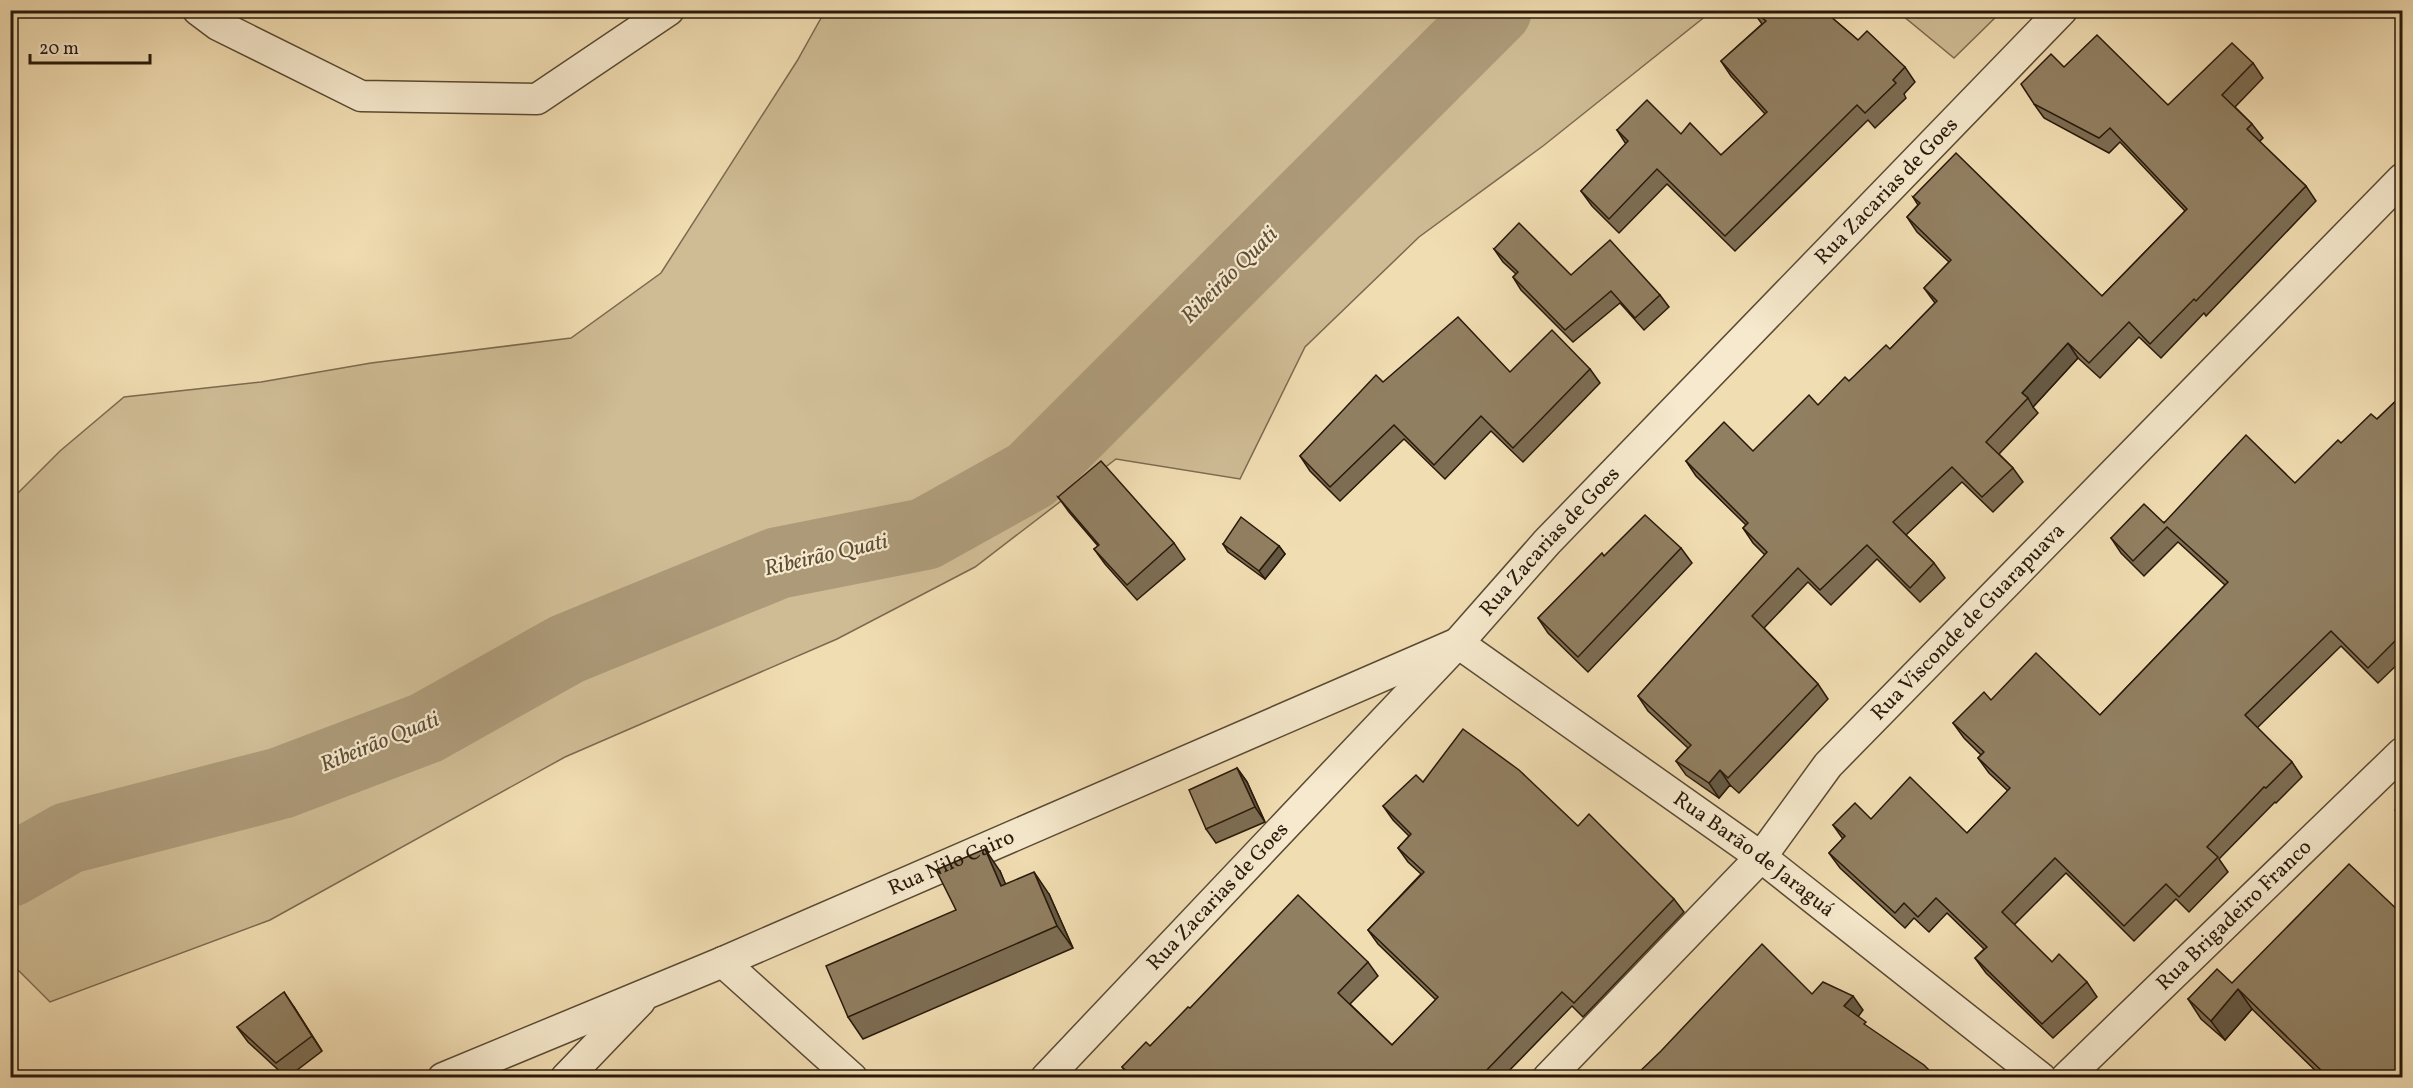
<svg xmlns="http://www.w3.org/2000/svg" width="2413" height="1088" font-family="Vollkorn,serif">
<rect width="100%" height="100%" fill="#f1ddb2"/>
<filter id="stains"><feTurbulence type="fractalNoise" baseFrequency=".00333" numOctaves="4"/><feColorMatrix values="0 0 0 0 .2 0 0 0 0 .09 0 0 0 0 .02 0 0 0 .5 -.17"/></filter>
<radialGradient id="worn" r=".72"><stop offset=".6" stop-color="#630" stop-opacity="0"/><stop offset="1" stop-color="#630" stop-opacity=".3"/></radialGradient>
<g fill="#cfbc95" stroke="#7c6a50" stroke-width="1.5">
<polygon points="825,11 1712,11 1543,146 1419,237 1305,347 1240,479 1116,459 975,567 837,639 565,757 270,920 50,1002 11,963 11,500 60,451 124,397 261,382 371,363 571,338 661,273 797,61"/>
<polygon points="1897,11 2002,11 1954,58"/>
</g>
<g fill="none" stroke-linecap="round" stroke-linejoin="round">
<polyline stroke="#ad9a79" stroke-width="72" points="10,871 68,838 281,783 426,728 567,649 778,563 925,534 1031,475 1496,10"/>
<defs>
<g id="minor">
<polyline points="198,10 218,25 361,96 537,99 669,10"/>
<polyline points="723,962 852,1078"/>
<path id="s1" d="M443 1078 723 962 1458 643 1761 857 2041 1078"/>
<polyline points="566,1078 640,1001"/>
<path id="s2" d="M1046 1078 1458 643 1547 542 2062 10"/>
<path id="s3" d="M1548 1078 1761 857 1828 765 2402 179"/>
<path id="s4" d="M2066 1078 2402 753"/>
</g>
</defs>
<use href="#minor" stroke="#5a4a34" stroke-width="33"/>
<use href="#minor" stroke="#f6e9cd" stroke-width="30"/>
</g>
<g fill="#7d6d53" stroke="#28190a" stroke-width="1.5">
<polygon points="1752,10 1823,10 1858,40 1905,67 1915,82 1904,94 1906,98 1875,128 1868,120 1735,251 1667,184 1619,233 1592,206 1581,191 1626,144 1617,130 1681,134 1721,155 1765,114 1731,76 1721,61 1762,24"/>
<polygon points="2253,63 2263,78 2235,107 2252,124 2263,138 2259,142 2306,186 2316,201 2206,316 2204,313 2161,358 2139,337 2100,378 2078,358 2033,407 2038,413 1999,454 2013,468 2023,482 1993,512 1962,482 1906,535 1934,563 1945,578 1920,602 1877,559 1831,605 1808,582 1764,628 1818,684 1828,699 1739,793 1730,785 1719,798 1686,775 1676,761 1688,748 1648,711 1638,696 1765,555 1753,543 1743,528 1746,525 1696,476 1686,461 1753,451 1818,405 1890,349 1935,303 1924,288 1949,262 1917,232 1907,217 1918,205 1913,197 2102,296 2185,211 2120,142 2109,153 2044,118 2034,104 2064,67 2168,105"/>
<polygon points="1494,249 1571,275 1660,295 1669,307 1644,330 1620,303 1573,342 1521,290 1513,277 1516,274 1503,262"/>
<polygon points="1590,369 1600,383 1523,462 1491,431 1445,479 1404,439 1340,501 1310,471 1300,456 1383,382 1510,372"/>
<polygon points="2403,394 2403,659 2378,683 2341,646 2257,728 2292,762 2302,777 2276,803 2275,802 2219,859 2228,872 2189,912 2176,899 2134,941 2066,873 2014,925 2052,962 2087,982 2097,997 2053,1038 1986,973 1975,958 1984,949 1947,913 1929,932 1914,918 1905,928 1840,868 1829,853 1843,839 1833,825 1871,819 1967,833 2008,791 1989,773 1978,758 1981,755 1964,738 1953,723 1991,700 2100,715 2225,585 2178,542 2144,576 2121,553 2111,538 2295,483 2341,443 2377,419"/>
<polygon points="1058,497 1174,543 1185,559 1137,600 1105,564 1094,549 1098,546 1069,512"/>
<polygon points="1223,544 1279,546 1285,554 1265,579 1228,552"/>
<polygon points="1681,548 1692,563 1588,672 1548,633 1538,618 1604,556"/>
<polygon points="1237,768 1247,782 1265,822 1216,843 1206,829"/>
<polygon points="1423,782 1578,826 1674,899 1684,912 1583,1017 1572,1006 1503,1077 1129,1077 1122,1067 1150,1046 1190,1008 1368,962 1378,976 1350,1004 1392,1045 1436,1000 1378,944 1368,930 1421,874 1408,862 1398,848 1409,836 1393,820 1383,806"/>
<polygon points="1000,871 1005,884 1049,894 1073,948 863,1039 848,1017 956,910"/>
<polygon points="2232,983 2403,1077 2322,1077 2252,1009 2225,1040 2201,1019 2188,999"/>
<polygon points="294,1007 322,1051 288,1077 286,1077 248,1042 237,1027"/>
</g>
<g fill="#665944" stroke="#28190a" stroke-width="1.5">
<polygon points="2068,343 2078,358 2033,407 2028,398 2022,393"/>
<polygon points="1279,546 1285,554 1265,579 1259,571"/>
<polygon points="1237,768 1247,782 1265,822 1255,807"/>
<polygon points="1720,770 1730,785 1719,798 1709,783"/>
<polygon points="985,849 1000,871 1016,908 1001,886"/>
<polygon points="1034,872 1049,894 1073,948 1057,926"/>
<polygon points="2238,989 2252,1009 2225,1040 2211,1021"/>
<polygon points="284,992 294,1007 322,1051 312,1036"/>
<polygon points="1853,996 1863,1010 1855,1021 1844,1006"/>
</g>
<g fill="#917f61" stroke="#28190a" stroke-width="1.5">
<polygon points="1753,10 1823,10 1858,40 1867,31 1905,67 1893,80 1896,83 1865,113 1857,105 1725,236 1657,169 1609,219 1581,191 1628,141 1617,130 1647,100 1681,134 1690,123 1721,155 1767,112 1721,61 1766,21"/>
<polygon points="2097,35 2168,105 2232,43 2253,63 2222,95 2252,124 2247,129 2306,186 2196,301 2194,299 2150,344 2129,322 2089,363 2068,343 2022,393 2028,398 1986,442 2013,468 1982,497 1952,467 1893,522 1934,563 1910,588 1867,545 1820,590 1798,568 1752,616 1818,684 1728,778 1720,770 1709,783 1676,761 1691,745 1638,696 1767,552 1743,528 1748,523 1686,461 1724,422 1753,451 1809,395 1818,405 1845,377 1849,381 1886,345 1890,349 1937,301 1924,288 1951,260 1907,217 1920,203 1913,197 1956,153 2102,296 2187,209 2110,128 2099,138 2034,104 2021,84 2051,54 2064,67"/>
<polygon points="1519,223 1571,275 1610,240 1660,295 1635,318 1611,291 1565,330 1513,277 1518,272 1494,249"/>
<polygon points="1458,317 1510,372 1552,330 1590,369 1513,448 1481,416 1434,465 1394,425 1330,487 1300,456 1376,375 1383,382"/>
<polygon points="2403,394 2403,633 2368,668 2331,631 2245,715 2292,762 2266,788 2264,787 2207,847 2218,857 2179,897 2166,884 2124,926 2055,858 2002,912 2052,962 2059,954 2087,982 2042,1024 1975,958 1987,947 1936,898 1918,917 1904,903 1895,913 1829,853 1845,836 1833,825 1855,803 1871,819 1910,777 1967,833 2010,788 1978,758 1984,752 1953,723 1984,692 1991,700 2036,653 2100,715 2228,582 2167,527 2133,561 2111,538 2144,504 2164,523 2246,435 2295,483 2338,440 2341,443 2371,414 2377,419"/>
<polygon points="1101,461 1174,543 1127,585 1094,549 1099,545 1058,497"/>
<polygon points="1645,515 1681,548 1578,657 1538,618 1602,553 1604,556"/>
<polygon points="1241,517 1279,546 1259,571 1223,544"/>
<polygon points="1463,729 1519,770 1578,826 1589,814 1674,899 1574,1003 1562,992 1480,1077 1133,1077 1122,1067 1146,1042 1150,1046 1188,1007 1190,1008 1298,895 1368,962 1338,993 1392,1045 1438,997 1368,930 1424,872 1398,848 1411,834 1383,806 1416,775 1423,782"/>
<polygon points="1237,768 1255,807 1206,829 1189,790"/>
<polygon points="2403,802 2403,817 2395,810"/>
<polygon points="985,849 1001,886 1034,872 1057,926 848,1017 826,966 956,910 936,870"/>
<polygon points="2349,864 2403,915 2403,1077 2328,1077 2238,989 2211,1021 2188,999 2217,969 2232,983"/>
<polygon points="1762,944 1812,994 1823,982 1853,996 1844,1006 1866,1022 1864,1024 1924,1065 1936,1077 1634,1077 1661,1051"/>
<polygon points="284,992 312,1036 276,1063 237,1027"/>
</g>
<g text-anchor="middle" dominant-baseline="central" stroke-width="4.5" stroke-linejoin="round" paint-order="stroke">
<g font-size="21" fill="#28190a" stroke="#f6e9cd">
<text stroke="none"><textPath href="#s2" startOffset="1222">Rua Zacarias de Goes</textPath></text>
<text stroke="none"><textPath href="#s2" startOffset="736">Rua Zacarias de Goes</textPath></text>
<text stroke="none"><textPath href="#s3" startOffset="621">Rua Visconde de Guarapuava</textPath></text>
<text stroke="none"><textPath href="#s1" startOffset="1468">Rua Barão de Jaraguá</textPath></text>
<text stroke="none"><textPath href="#s1" startOffset="552">Rua Nilo Cairo</textPath></text>
<text stroke="none"><textPath href="#s2" startOffset="250">Rua Zacarias de Goes</textPath></text>
<text stroke="none"><textPath href="#s4" startOffset="234">Rua Brigadeiro Franco</textPath></text>
</g>
<g font-size="22" font-style="italic" fill="#5d4d36" stroke="#f6e9cd">
<text transform="translate(1230 276) rotate(-45)">Ribeirão Quati</text>
<text transform="translate(826 556) rotate(-13)">Ribeirão Quati</text>
<text transform="translate(380 743) rotate(-22)">Ribeirão Quati</text>
</g>
</g>
<rect width="2413" height="1088" fill="none" stroke="#f1ddb2" stroke-width="36"/>
<rect x="12" y="12" width="2389" height="1064" fill="none" stroke="#28190a" stroke-width="3"/>
<rect x="18" y="18" width="2377" height="1052" fill="none" stroke="#28190a" stroke-width="1.5"/>
<path d="M30 54v9h120v-9" fill="none" stroke="#28190a" stroke-width="3"/>
<text x="39" y="54" font-size="18" fill="#28190a" stroke="#f6e9cd" stroke-width="4.5" paint-order="stroke">20 m</text>
<rect width="100%" height="100%" filter="url(#stains)"/>
<rect width="100%" height="100%" fill="url(#worn)"/>
</svg>
